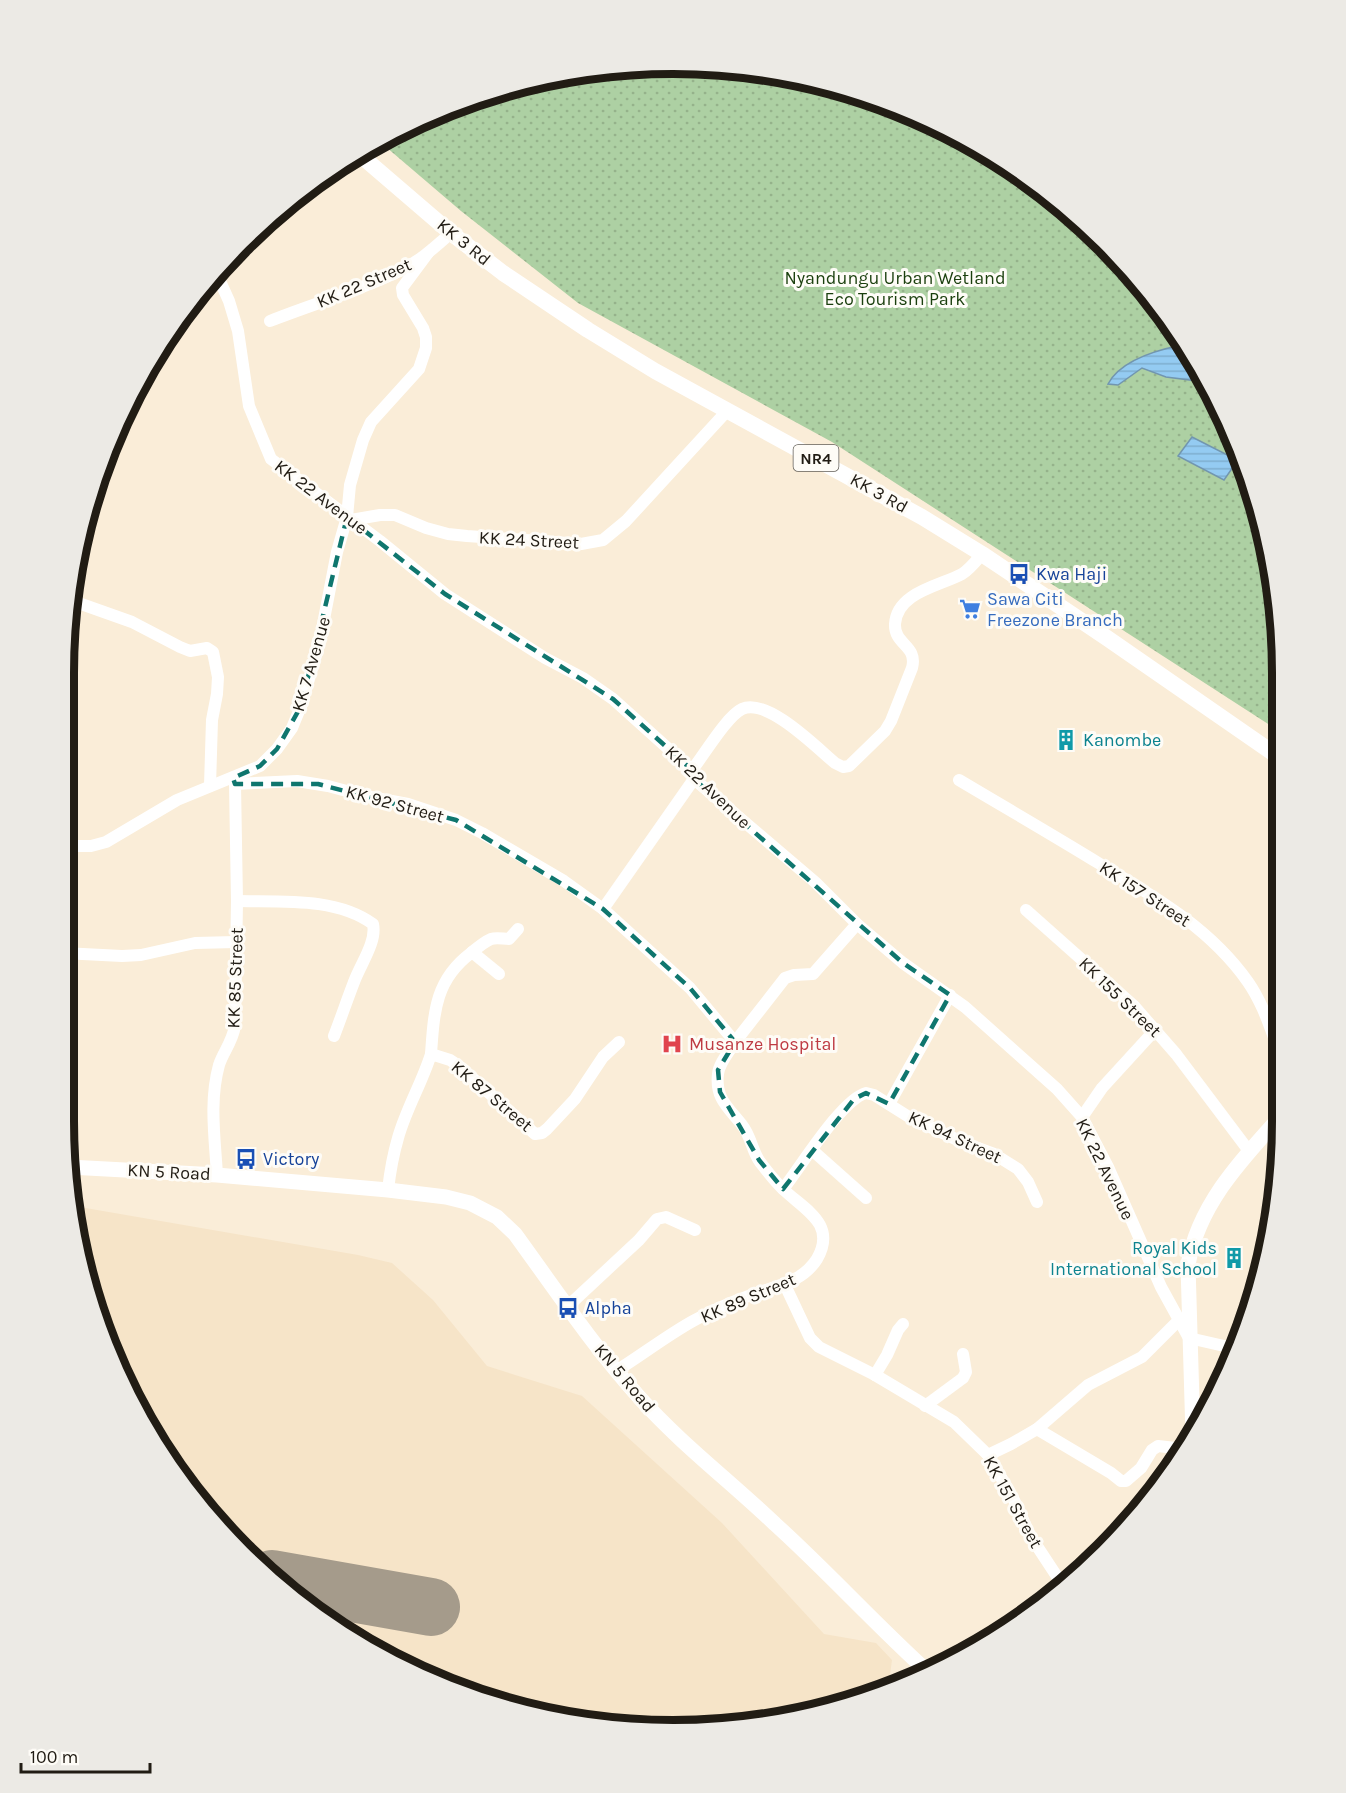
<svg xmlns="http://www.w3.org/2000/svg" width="1346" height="1793" font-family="Karla,sans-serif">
<defs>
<pattern id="park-dots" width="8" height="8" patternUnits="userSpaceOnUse" patternTransform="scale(1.5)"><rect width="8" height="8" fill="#add0a3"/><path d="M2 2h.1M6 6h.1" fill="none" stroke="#95b28b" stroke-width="1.8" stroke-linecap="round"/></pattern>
<pattern id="water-rules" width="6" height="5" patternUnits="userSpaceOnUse" patternTransform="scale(1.5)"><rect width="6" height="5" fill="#94cbf2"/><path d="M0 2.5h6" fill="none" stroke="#7faecf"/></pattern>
</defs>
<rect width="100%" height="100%" fill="#faedd8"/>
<polygon fill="#f6e4c8" points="74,1206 358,1255 392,1263 433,1300 487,1366 582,1396 722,1523 824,1634 876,1643 892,1660 888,1690 869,1698 713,1729 554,1718 403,1667 271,1578 189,1492 145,1425 84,1278"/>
<polygon fill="url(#park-dots)" points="633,64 753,68 869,95 978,145 1075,215 1157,302 1237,440 1278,593 1279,731 832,442 578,303 461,211 379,141 404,126 515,84"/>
<g fill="url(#water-rules)" stroke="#7296af" stroke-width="1.5">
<path d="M1182 345 1209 391 1205 400 1197 381 1166 377 1142 368 1118 385 1108 384C1120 361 1157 350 1182 345Z"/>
<polygon points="1192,437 1239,461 1242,460 1244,466 1233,467 1224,480 1178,456"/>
</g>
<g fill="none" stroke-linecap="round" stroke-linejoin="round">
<polyline stroke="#a59b8b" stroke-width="58" points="272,1579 431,1607"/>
<g stroke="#fff" stroke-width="12">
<polyline points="215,270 229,301 238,331 249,406 271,459 380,541 445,594 545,658 583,678 613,699 692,770 694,779 815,882 857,924 903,963 965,1007 1057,1089 1082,1117 1108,1167 1161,1287 1189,1338 1233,1348"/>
<path d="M270 321C313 304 358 291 399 271 419 262 435 247 451 233"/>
<polyline points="351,520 380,515 395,515 426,528 448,534 467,536 581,544 603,540 626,521 727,411"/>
<polyline points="70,600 132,622 180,647 190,651 207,648 213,652 218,677 217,694 212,720 210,786"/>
<path d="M692 770C704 755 727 716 742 709 767 697 817 748 835 763L843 767 849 766 885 731 891 721 912 668C918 645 894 645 895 624 897 592 940 586 962 574 970 569 976 561 982 554"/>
<path d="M959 780C1006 808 1053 835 1100 864 1155 897 1210 928 1248 982 1264 1005 1271 1031 1281 1056"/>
<path d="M235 784 297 781 328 786 365 796 408 804 456 820 482 833 564 881 603 909 690 988 735 1042C730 1051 719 1063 718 1074 715 1099 729 1108 742 1125 751 1136 752 1151 760 1162 767 1171 775 1182 784 1190 805 1210 837 1224 817 1259 802 1283 775 1286 751 1295 731 1302 711 1311 693 1321 666 1336 642 1355 616 1371"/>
<polyline points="64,846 91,846 106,842 177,800 260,766 277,749 292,728 301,706 319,645 337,552 347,517 350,485 363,440 371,422 419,369 426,348 426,337 423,328 403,295 402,288 428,253"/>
<path d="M237 901C281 902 336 897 373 924 377 942 360 965 354 982 347 1000 341 1018 334 1036"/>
<polyline points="603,909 694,779"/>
<polyline points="1026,910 1134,1006 1176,1054 1249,1151"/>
<polyline points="472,952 499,974"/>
<polyline points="63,953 122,956 141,955 195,943 236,942"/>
<polyline points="735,1042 785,978 794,975 813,974 857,924"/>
<path d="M431 1054C434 1012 435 980 471 953 477 948 484 942 491 939 497 937 503 939 509 939L518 929"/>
<polyline points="889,1104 950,995"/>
<polyline points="1082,1117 1102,1088 1156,1029"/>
<polyline points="812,1150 866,1198"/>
<path d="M217 1175C215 1139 209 1101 219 1065 223 1052 232 1043 235 1026L237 901 235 784 233 779"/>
<path d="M783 1189C800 1168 842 1099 866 1093L874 1095 909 1117 964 1143 994 1154 1018 1169 1028 1182 1037 1202"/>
<path d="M388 1190C390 1172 393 1155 398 1138 406 1109 422 1083 431 1054L450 1060 459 1066 535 1134 542 1133 547 1129 575 1099 603 1057 619 1042"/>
<polyline points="785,1285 810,1338 819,1347 875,1375 954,1422 988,1455 1013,1498 1031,1537 1058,1578 1066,1583"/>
<polyline points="567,1307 639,1240 657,1219 666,1217 695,1230"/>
<polyline points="875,1375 887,1355 898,1330 903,1324"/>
<polyline points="925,1406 963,1378 966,1372 963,1354"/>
<polyline points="1037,1429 1088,1385 1142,1357 1179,1320"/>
<polyline points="988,1455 1011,1444 1037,1429 1111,1473 1121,1481 1126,1481 1141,1468 1152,1450 1158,1446 1184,1449"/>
</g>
<g stroke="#fff" stroke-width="15">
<path d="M69 1167 217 1175 388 1190 446 1197 470 1203 497 1217 515 1234C555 1289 593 1346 639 1397 681 1444 730 1481 775 1524 828 1572 876 1625 929 1673"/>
<path d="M1193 1436 1188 1265C1198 1205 1242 1159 1281 1116"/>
</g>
<polyline stroke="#fff" stroke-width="16" points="359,154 451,233 503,273 588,330 655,371 922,517 982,554 1107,638 1279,757"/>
</g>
<path fill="none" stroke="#0f766e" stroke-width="4.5" stroke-dasharray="12 8" stroke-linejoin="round" d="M347 517 445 594 613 699 692 770 694 779 903 963 950 995 889 1104 866 1093 854 1099 783 1189 759 1160 720 1092 718 1070 735 1042 690 988 603 909 456 820 318 784H235L233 778 260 766 277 749 301 706Z"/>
<defs>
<symbol id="bus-bare" viewBox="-9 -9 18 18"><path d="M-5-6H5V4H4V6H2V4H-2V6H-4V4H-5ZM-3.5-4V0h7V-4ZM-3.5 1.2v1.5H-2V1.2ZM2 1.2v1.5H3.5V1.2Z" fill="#1a4fb4" stroke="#fefcf7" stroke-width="2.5" paint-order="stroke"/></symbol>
<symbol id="supermarket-bare" viewBox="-9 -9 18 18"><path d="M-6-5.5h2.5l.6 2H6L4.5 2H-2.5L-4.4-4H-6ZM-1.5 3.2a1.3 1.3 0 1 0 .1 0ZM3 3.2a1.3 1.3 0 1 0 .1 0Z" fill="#3f7fe0" stroke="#fefcf7" stroke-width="2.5" paint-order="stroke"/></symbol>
<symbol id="building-bare" viewBox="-9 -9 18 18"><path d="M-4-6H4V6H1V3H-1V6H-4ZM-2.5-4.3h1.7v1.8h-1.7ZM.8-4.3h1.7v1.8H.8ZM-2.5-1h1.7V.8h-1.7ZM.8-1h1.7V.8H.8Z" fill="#0f9aa8" stroke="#fefcf7" stroke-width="2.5" paint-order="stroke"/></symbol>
<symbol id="hospital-bare" viewBox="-9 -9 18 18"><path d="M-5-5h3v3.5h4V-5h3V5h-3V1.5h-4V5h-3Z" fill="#e0444e" stroke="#fefcf7" stroke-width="2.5" paint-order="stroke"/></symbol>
</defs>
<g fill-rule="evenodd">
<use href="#bus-bare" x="1004" y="559" width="30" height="30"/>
<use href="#supermarket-bare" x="955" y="594" width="30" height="30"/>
<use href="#building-bare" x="1051" y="725" width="30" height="30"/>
<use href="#hospital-bare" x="657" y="1029" width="30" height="30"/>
<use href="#bus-bare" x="231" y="1144" width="30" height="30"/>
<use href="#building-bare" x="1219" y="1243" width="30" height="30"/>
<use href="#bus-bare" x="553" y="1293" width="30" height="30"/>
</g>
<g text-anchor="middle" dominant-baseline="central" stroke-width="6" stroke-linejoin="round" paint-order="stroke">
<rect fill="#fefcf7" stroke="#635f58" stroke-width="1.5" x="793.5" y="445" width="45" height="26" rx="4.5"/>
<g font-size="16" font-weight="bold" fill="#211c14">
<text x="816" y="458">NR4</text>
</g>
<g font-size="18" fill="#211c14" stroke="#fefcf7">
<text transform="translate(464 242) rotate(39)">KK 3 Rd</text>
<text transform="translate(364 283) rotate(-23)">KK 22 Street</text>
<text transform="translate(879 493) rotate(29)">KK 3 Rd</text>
<text transform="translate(321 497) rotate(37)">KK 22 Avenue</text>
<text transform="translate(529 540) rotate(3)">KK 24 Street</text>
<text transform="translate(311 664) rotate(-74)">KK 7 Avenue</text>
<text transform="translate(708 787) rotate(44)">KK 22 Avenue</text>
<text transform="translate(395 804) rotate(15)">KK 92 Street</text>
<text transform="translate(1145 894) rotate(33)">KK 157 Street</text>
<text transform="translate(235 978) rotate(-88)">KK 85 Street</text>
<text transform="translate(1120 997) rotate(44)">KK 155 Street</text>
<text transform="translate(492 1096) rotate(40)">KK 87 Street</text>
<text transform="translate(955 1137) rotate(25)">KK 94 Street</text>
<text transform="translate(1105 1169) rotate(64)">KK 22 Avenue</text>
<text transform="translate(169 1172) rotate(3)">KN 5 Road</text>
<text transform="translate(748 1298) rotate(-23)">KK 89 Street</text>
<text transform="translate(625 1378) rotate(50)">KN 5 Road</text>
<text transform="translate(1013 1502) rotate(61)">KK 151 Street</text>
</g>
<g font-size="18" fill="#1a3f0d" stroke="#fefcf7">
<text x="895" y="278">Nyandungu Urban Wetland<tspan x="895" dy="21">Eco Tourism Park</tspan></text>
</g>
<g font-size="18" fill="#164399" stroke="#fefcf7" text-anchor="start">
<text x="1036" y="574">Kwa Haji</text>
<text x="263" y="1159">Victory</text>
<text x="585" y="1308">Alpha</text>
</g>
<g font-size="18" fill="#366cbe" stroke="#fefcf7" text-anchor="start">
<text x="987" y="599">Sawa Citi<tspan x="987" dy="21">Freezone Branch</tspan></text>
</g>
<g font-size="18" fill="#0d838f" stroke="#fefcf7" text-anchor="start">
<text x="1083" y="740">Kanombe</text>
<text x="1217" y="1248" text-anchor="end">Royal Kids<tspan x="1217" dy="21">International School</tspan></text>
</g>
<g font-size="18" fill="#be3a42" stroke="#fefcf7" text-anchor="start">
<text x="689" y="1044">Musanze Hospital</text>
</g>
</g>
<path d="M0 0H1346V1793H0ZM673 74H673A599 599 0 0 1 1272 673V1121A599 599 0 0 1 673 1720H673A599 599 0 0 1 74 1121V673A599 599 0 0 1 673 74Z" fill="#eceae5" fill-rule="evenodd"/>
<path fill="none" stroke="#211c14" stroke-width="8" d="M673 74H673A599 599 0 0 1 1272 673V1121A599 599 0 0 1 673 1720H673A599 599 0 0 1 74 1121V673A599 599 0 0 1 673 74Z"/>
<path d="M21 1763v9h129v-9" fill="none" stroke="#211c14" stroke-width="3"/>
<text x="30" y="1763" font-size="18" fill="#211c14" stroke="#fefcf7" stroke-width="4.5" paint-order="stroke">100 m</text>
</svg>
